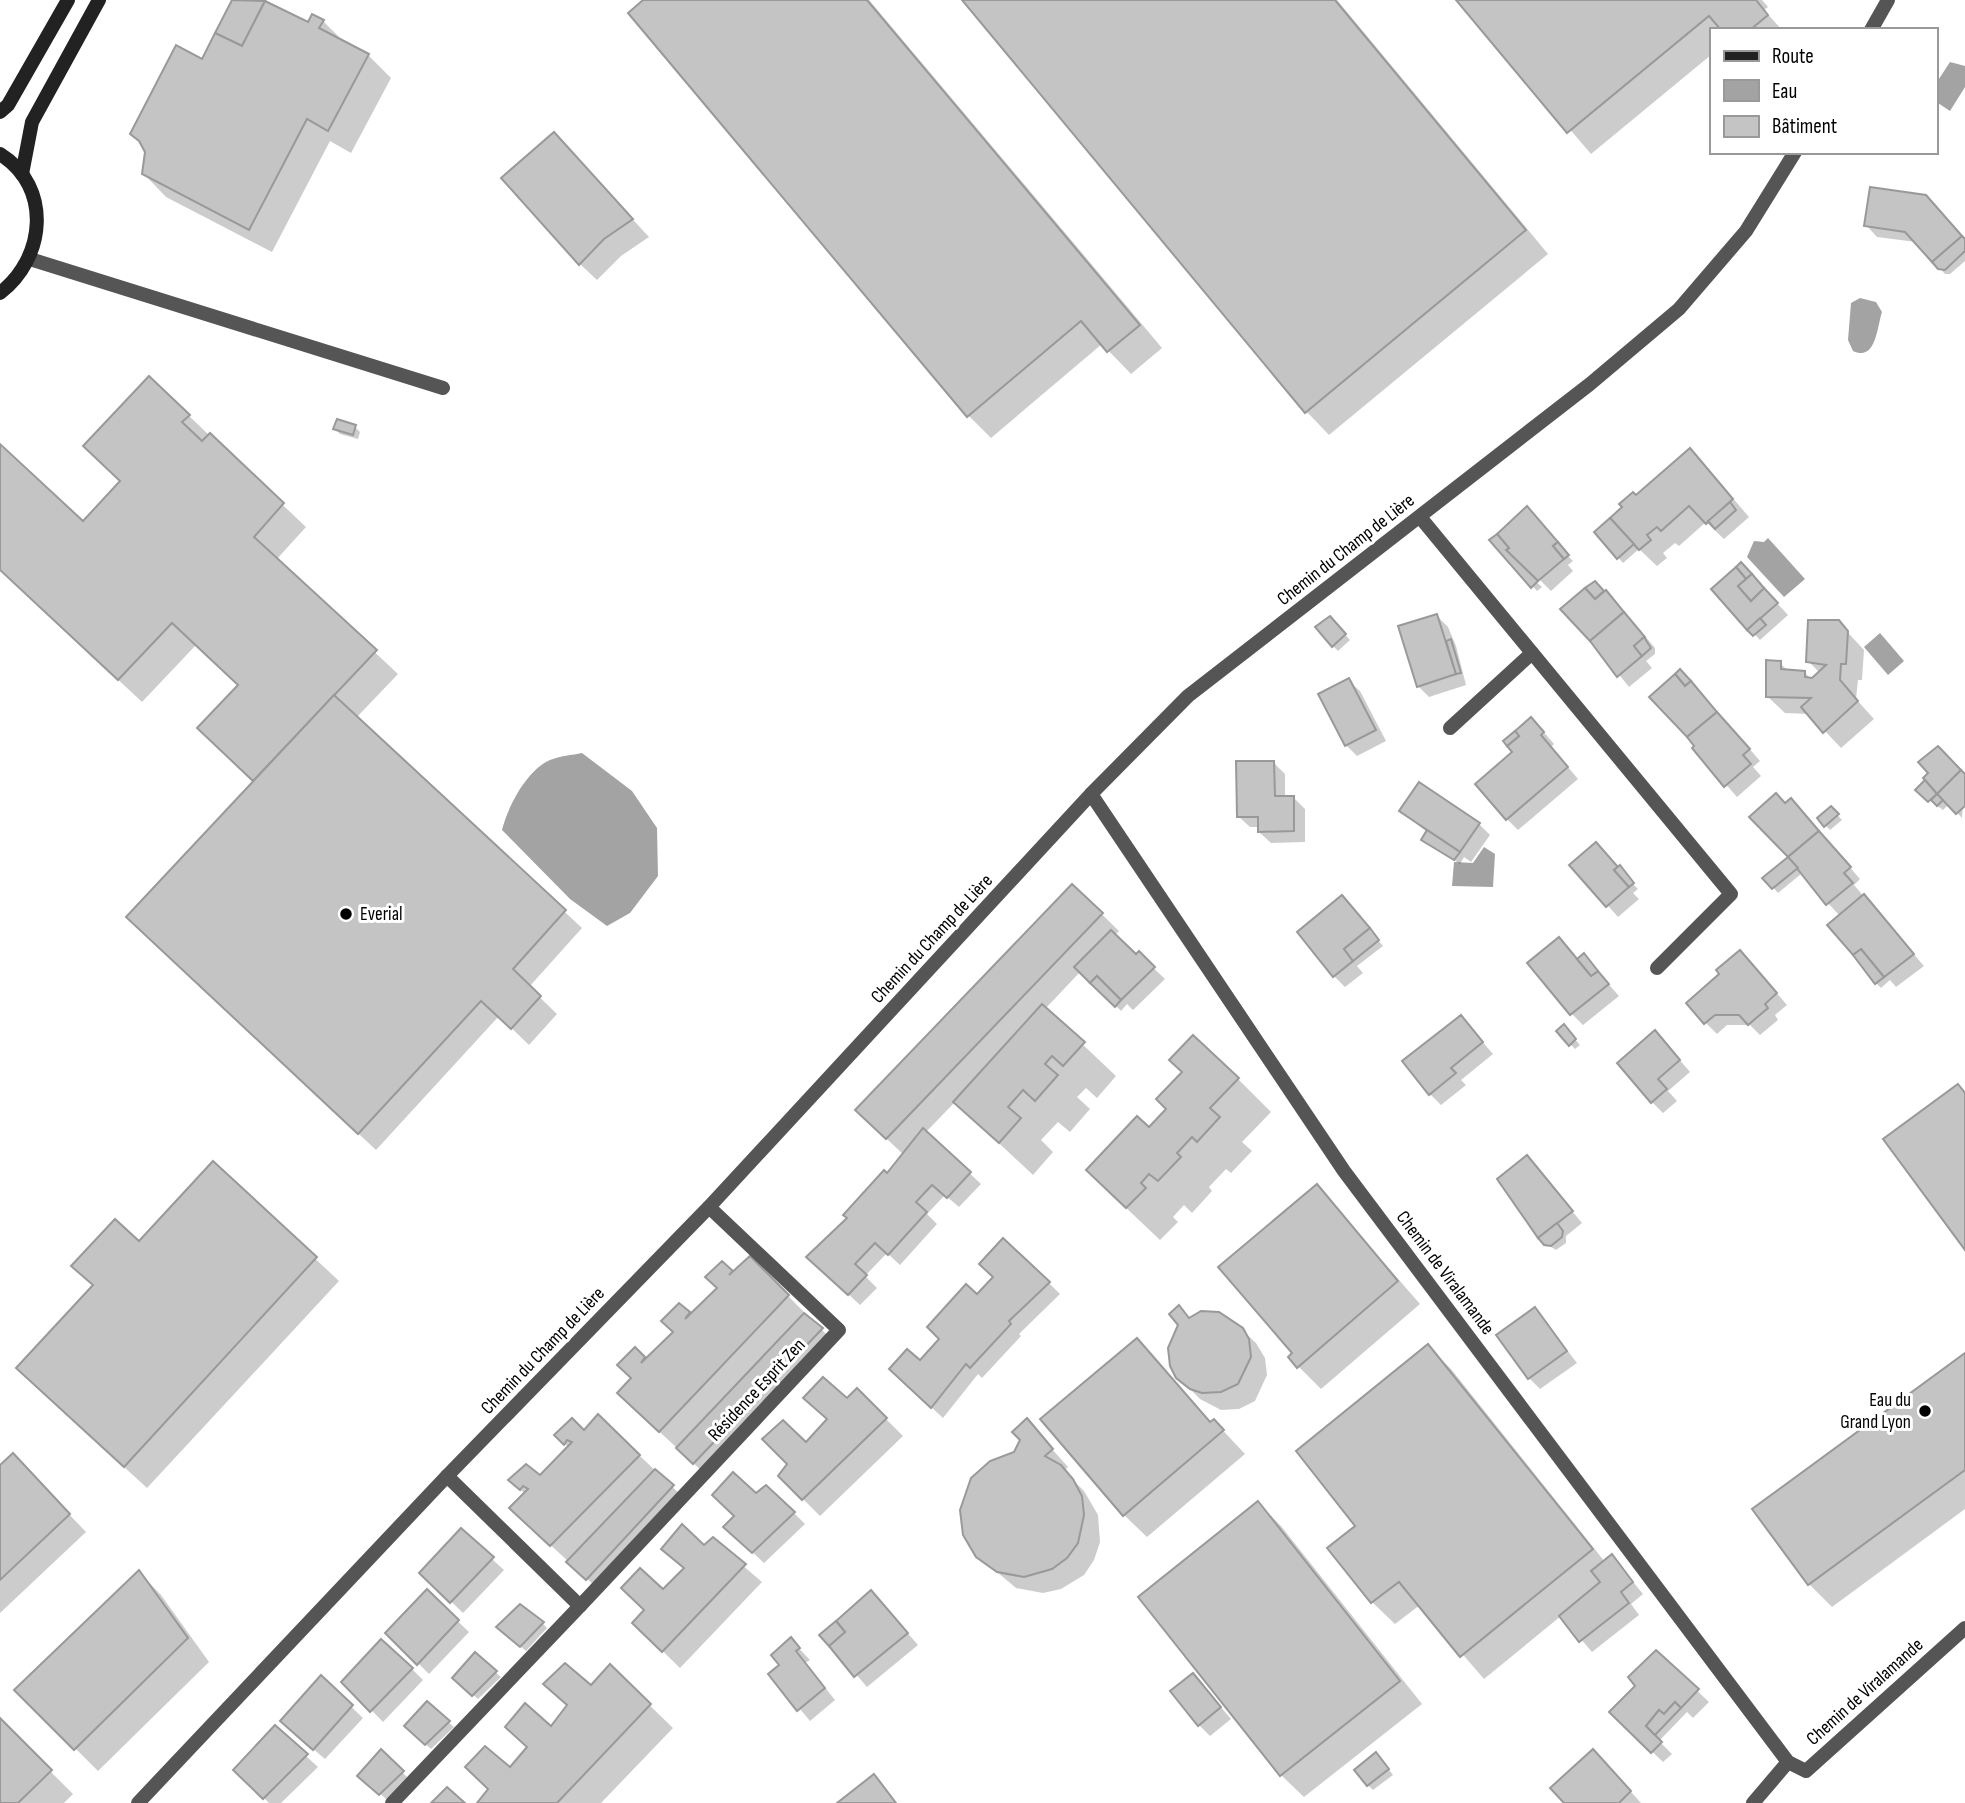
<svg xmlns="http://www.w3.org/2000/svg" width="1965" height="1803" font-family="'Sofia Sans Condensed',sans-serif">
<rect width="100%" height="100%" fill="#fff"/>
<g fill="#a3a3a3">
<polygon points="1950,62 1965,66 1965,87 1950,111 1935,101 1935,85"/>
<path d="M1860 298 1876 302 1882 312C1877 327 1876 362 1853 351L1848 340 1851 303Z"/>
<polygon points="1768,538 1805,579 1784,597 1747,557 1754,541 1764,542"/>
<polygon points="1880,633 1904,661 1888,675 1864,647"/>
<path d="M582 753 632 791 657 828 658 876 630 913 607 926 570 899 502 830C508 806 527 770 550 760 560 756 572 755 582 753Z"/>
<polygon points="1484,847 1495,854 1493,887 1452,886 1454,862 1473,863"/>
</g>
<g fill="#0003">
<polygon points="234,0 260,0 309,25 323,21 347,45 368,55 391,78 351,153 330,141 272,252 166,197 144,174"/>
<polygon points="646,0 869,0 1162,348 1131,374 1102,344 991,438 969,416"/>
<polygon points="964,0 1337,0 1548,254 1329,435 1307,412"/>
<polygon points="1459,0 1762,0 1768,7 1764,10 1782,30 1711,30 1711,55 1591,154"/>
<polygon points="554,134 649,237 621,256 597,280 580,264"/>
<polygon points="1866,225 1965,240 1965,261 1950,274 1945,274 1916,242 1877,237"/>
<polygon points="189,416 306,527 276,560 398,674 356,718 582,928 529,987 557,1014 529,1045 499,1016 376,1150 145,934 255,782 222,751 239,685 196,645 142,702 0,569 0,447 83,524 122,482 86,446"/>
<polygon points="355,427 360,432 358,439 340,434 335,429"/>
<polygon points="1707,468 1749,517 1724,539 1706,522 1679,546 1675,543 1663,553 1667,558 1657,566 1639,549 1623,563 1596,532 1636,498"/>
<polygon points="1492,540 1567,555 1573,561 1568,565 1573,571 1551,591 1538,578 1535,581 1542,587 1537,591"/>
<polygon points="1741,564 1788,615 1760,640 1713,589"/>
<polygon points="1595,583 1617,603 1655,648 1655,654 1646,661 1652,668 1629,687 1592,641"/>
<polygon points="1437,616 1448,627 1456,646 1466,685 1429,697 1418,686"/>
<polygon points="1838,622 1864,650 1862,680 1858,680 1856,699 1874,719 1841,748 1809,714 1785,713 1767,696 1780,663 1789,672 1805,673 1812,680 1819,672 1808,661"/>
<polygon points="1335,623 1350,640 1338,651 1333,646"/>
<polygon points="1348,680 1360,691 1386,741 1357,756 1346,745"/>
<polygon points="1702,694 1760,761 1753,767 1761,776 1737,797 1694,748"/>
<polygon points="1542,730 1554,744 1551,747 1578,779 1518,830 1507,819 1515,752"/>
<polygon points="1274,763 1285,774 1285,798 1294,798 1305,809 1305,842 1271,843 1259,832 1259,827 1250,827 1238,816"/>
<polygon points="1965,776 1962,818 1949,804 1943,810 1922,795"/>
<polygon points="1786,805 1802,812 1860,879 1854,885 1924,966 1896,987 1890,980 1881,988 1876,983 1854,954 1840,916 1801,874 1778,893 1765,878 1790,857"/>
<polygon points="1831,808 1842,820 1830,830 1819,818"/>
<polygon points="1401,811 1479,824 1490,835 1471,862 1464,857 1460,864 1429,845 1428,833"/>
<polygon points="1572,865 1618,869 1638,889 1633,893 1639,899 1618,917"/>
<polygon points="1073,886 1119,931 1114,936 1136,957 1139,954 1165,979 1133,1010 1127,1004 1121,1011 1081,971 1045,1009 1116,1076 1097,1098 1086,1088 1077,1097 1090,1109 1070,1132 1058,1122 1041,1140 1053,1152 1033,1175 955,1102 926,1132 981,1184 959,1207 945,1195 927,1214 937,1224 900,1265 887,1253 865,1276 877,1288 860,1305 820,1268 849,1219 904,1155 874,1127"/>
<polygon points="1342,897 1383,946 1357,966 1363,973 1345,987 1334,976"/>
<polygon points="1559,939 1578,960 1603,978 1619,996 1583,1025 1572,1014"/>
<polygon points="1751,963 1787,1005 1775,1015 1778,1020 1760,1035 1750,1025 1727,1025 1717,1034 1706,1023"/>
<polygon points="1461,1017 1493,1054 1461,1080 1466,1085 1441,1105 1430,1094"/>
<polygon points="1568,1031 1580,1045 1575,1049 1570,1044"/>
<polygon points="1666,1044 1690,1072 1668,1091 1677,1101 1663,1113 1652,1102"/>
<polygon points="1238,1079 1271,1112 1242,1142 1252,1151 1231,1173 1226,1169 1209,1187 1212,1191 1192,1213 1184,1205 1173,1217 1178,1222 1160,1240 1121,1203 1149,1130"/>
<polygon points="1527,1157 1582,1223 1566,1236 1566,1243 1556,1250 1546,1244"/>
<polygon points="213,1163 339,1281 147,1488 41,1391 139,1243"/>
<polygon points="1317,1186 1420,1304 1321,1389 1298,1366 1294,1354"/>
<polygon points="750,1258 832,1340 705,1474 636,1410 635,1350 646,1360 675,1333 679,1305 691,1316 719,1288 722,1263 734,1274"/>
<polygon points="995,1277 1049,1283 1060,1294 1019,1334 1021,1336 982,1378 978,1374 943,1418 902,1380"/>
<polygon points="1179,1308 1190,1319 1201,1313 1229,1318 1256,1343 1265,1358 1267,1375 1255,1401 1239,1409 1221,1410 1200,1399 1182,1381"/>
<polygon points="1535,1309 1577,1363 1540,1389 1529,1378"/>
<polygon points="1137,1340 1212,1423 1214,1421 1245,1454 1147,1537 1124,1515"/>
<polygon points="1428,1347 1451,1369 1605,1562 1612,1556 1643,1594 1631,1604 1639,1615 1592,1652 1561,1616 1484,1679 1420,1605 1395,1624 1372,1602 1357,1526"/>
<polygon points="1965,1355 1965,1509 1832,1607 1809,1584"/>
<polygon points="857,1390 903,1436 820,1516 780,1476 828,1420 806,1398 847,1401"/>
<polygon points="598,1416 684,1498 598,1589 529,1525 525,1494 511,1480 540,1477 569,1448 556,1435 584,1432"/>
<polygon points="1027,1421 1068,1467 1064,1471 1084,1491 1098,1515 1100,1542 1094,1560 1084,1575 1061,1589 1043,1593 1016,1588 978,1556"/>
<polygon points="0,1468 30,1473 86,1532 0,1613"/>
<polygon points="755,1496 794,1513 805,1524 764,1563 737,1538"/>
<polygon points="1258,1503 1281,1526 1422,1704 1304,1797 1281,1775"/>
<polygon points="461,1531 504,1570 463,1613 422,1573"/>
<polygon points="713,1540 762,1582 680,1668 634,1623 685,1570 663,1549 704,1548"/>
<polygon points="139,1572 161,1595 209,1662 98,1771 17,1690"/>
<polygon points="427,1592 469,1632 429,1674 388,1633"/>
<polygon points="882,1604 918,1645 867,1687 822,1635"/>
<polygon points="542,1623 547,1628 526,1651 504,1632"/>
<polygon points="790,1639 810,1660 805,1663 835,1700 810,1721 771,1674 782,1665"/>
<polygon points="1656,1652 1709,1702 1693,1718 1687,1712 1659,1741 1672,1754 1663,1762 1611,1712 1637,1686"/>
<polygon points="475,1654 501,1677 478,1699 454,1678"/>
<polygon points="610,1667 673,1728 601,1803 479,1803 568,1706 546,1684 591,1687"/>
<polygon points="412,1669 423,1680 383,1722 344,1682"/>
<polygon points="321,1678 363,1718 325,1759 293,1732"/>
<polygon points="1203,1686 1231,1719 1210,1736 1199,1725"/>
<polygon points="427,1704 454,1727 431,1749 411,1731"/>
<polygon points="0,1721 73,1794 64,1803 0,1803"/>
<polygon points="275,1728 318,1767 281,1803 269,1803 236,1770"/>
<polygon points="381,1752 407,1777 386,1799 360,1776"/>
<polygon points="1381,1759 1393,1775 1373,1790 1368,1785"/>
<polygon points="1604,1762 1641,1803 1566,1803"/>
</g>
<g fill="#c4c4c4" stroke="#999" stroke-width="2">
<polygon points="232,0 265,1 242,46 215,33"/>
<polygon points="643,0 867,0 1140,325 1107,352 1081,321 967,417 628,13"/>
<polygon points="962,0 1335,0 1526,230 1305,413"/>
<polygon points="1456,0 1756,0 1768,15 1750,30 1721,30 1709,16 1567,133"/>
<polygon points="265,1 308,22 312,14 324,20 319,28 369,54 328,131 307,119 249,230 142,174 145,152 139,141 130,134 176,45 202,59 215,33 242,46"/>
<polygon points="554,132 633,219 604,239 579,265 501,178"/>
<polygon points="1870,187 1926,195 1962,236 1932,262 1905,232 1864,226"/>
<polygon points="1962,236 1965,239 1965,251 1945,270 1938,269 1932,262"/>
<polygon points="149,376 190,415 182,422 202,441 210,433 284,503 254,537 377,650 253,781 197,728 238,685 172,623 118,680 0,570 0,444 83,521 120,481 83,446"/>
<polygon points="337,419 356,425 353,435 333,429"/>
<polygon points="1690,448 1733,499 1706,524 1689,506 1661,531 1657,527 1647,535 1651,540 1639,550 1610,518 1622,507 1619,504 1633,492 1636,495"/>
<polygon points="1730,502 1736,510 1715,529 1708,521"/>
<polygon points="1527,506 1558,542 1553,546 1564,559 1538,581 1506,550 1509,548 1497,534"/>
<polygon points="1610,518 1634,544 1617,559 1594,532"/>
<polygon points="1497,534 1509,548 1506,550 1538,581 1531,588 1489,540"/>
<polygon points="1558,542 1569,555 1564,559 1553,546"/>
<polygon points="1741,562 1752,574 1746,579 1736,567"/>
<polygon points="1736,567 1746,579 1738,586 1751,601 1764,588 1778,603 1747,630 1711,589"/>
<polygon points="1752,574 1764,588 1751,601 1738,586"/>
<polygon points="1595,581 1604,591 1595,599 1585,588"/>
<polygon points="1585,588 1595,599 1606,590 1624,612 1590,641 1560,609"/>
<polygon points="1624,612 1645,637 1634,646 1642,656 1617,677 1590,641"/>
<polygon points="1437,614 1456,674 1417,687 1398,626"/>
<polygon points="1330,616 1346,634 1332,647 1315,627"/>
<polygon points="1760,618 1766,625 1753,636 1747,630"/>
<polygon points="1808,620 1839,620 1848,631 1846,664 1841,664 1840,680 1858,701 1823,733 1801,707 1811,698 1766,697 1766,660 1781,661 1781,669 1805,671 1805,677 1812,678 1826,665 1806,662"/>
<polygon points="1644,637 1651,648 1642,656 1634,646"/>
<polygon points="1451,639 1461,673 1456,674 1446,641"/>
<polygon points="1680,669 1691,681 1685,686 1675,674"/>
<polygon points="1675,674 1685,686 1691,681 1717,712 1687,737 1649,697"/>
<polygon points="1349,678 1376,730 1345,746 1318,694"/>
<polygon points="334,695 566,910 513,969 541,996 511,1029 481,1001 358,1134 126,917"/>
<polygon points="1717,712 1750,749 1743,755 1751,764 1724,787 1692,748 1694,746 1687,737"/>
<polygon points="1531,717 1544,732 1541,735 1568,767 1506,820 1475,784 1512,752 1507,746 1519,736 1515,731"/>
<polygon points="1515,731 1519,736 1507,746 1503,741"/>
<polygon points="1938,746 1961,770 1937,794 1923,778 1928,773 1918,762"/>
<polygon points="1236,761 1274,761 1275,796 1294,796 1294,831 1258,832 1258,817 1237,817"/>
<polygon points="1961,770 1965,774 1965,806 1956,814 1937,794"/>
<polygon points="1925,780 1937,794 1928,802 1915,790"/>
<polygon points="1419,782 1480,823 1460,852 1399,811"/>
<polygon points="1776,793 1785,803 1791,798 1819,831 1788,857 1749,817"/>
<polygon points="1937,794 1943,800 1937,806 1931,800"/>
<polygon points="1831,806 1839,814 1824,827 1817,818"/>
<polygon points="1427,830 1460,852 1454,860 1421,840"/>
<polygon points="1819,831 1851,867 1844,873 1853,883 1826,905 1788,857"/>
<polygon points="1596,842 1618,867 1614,870 1629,887 1606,907 1569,865"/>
<polygon points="1788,857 1798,868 1772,889 1762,878"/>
<polygon points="1620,865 1634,883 1629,887 1614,870"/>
<polygon points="1072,884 1103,913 886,1139 855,1110"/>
<polygon points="1864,894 1914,954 1884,977 1861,949 1853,955 1827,925"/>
<polygon points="1342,895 1370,928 1344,949 1353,961 1333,977 1297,932"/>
<polygon points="1370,928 1379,940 1353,961 1344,949"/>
<polygon points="1111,930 1136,954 1139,951 1155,967 1121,1000 1097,976 1090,983 1074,967"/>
<polygon points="1559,937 1591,976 1598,971 1609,984 1570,1015 1527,963"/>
<polygon points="1861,949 1884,977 1875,984 1853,955"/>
<polygon points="1740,950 1777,993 1765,1004 1768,1008 1748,1025 1739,1015 1715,1015 1704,1024 1686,1003 1719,974 1716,970"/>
<polygon points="1584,953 1598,971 1591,976 1577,959"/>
<polygon points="1097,976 1121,1000 1115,1007 1090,983"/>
<polygon points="1042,1004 1085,1042 1063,1066 1052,1056 1045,1064 1058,1075 1035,1101 1023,1090 1008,1107 1021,1118 999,1143 953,1102"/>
<polygon points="1461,1015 1483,1042 1451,1068 1456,1073 1429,1095 1402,1061"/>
<polygon points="1564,1024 1576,1039 1569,1046 1556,1031"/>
<polygon points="1655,1030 1680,1060 1658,1079 1667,1089 1651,1103 1617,1063"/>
<polygon points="1193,1035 1239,1078 1210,1108 1220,1117 1197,1142 1192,1137 1177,1153 1181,1157 1158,1181 1149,1174 1141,1183 1146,1188 1126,1208 1086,1170 1137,1116 1149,1127 1166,1109 1156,1099 1182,1072 1169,1060"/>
<polygon points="1958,1084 1965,1093 1965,1250 1883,1139"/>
<polygon points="923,1128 971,1172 947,1198 932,1185 916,1202 927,1212 888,1255 875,1243 855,1264 867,1275 848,1295 806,1257 847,1218 843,1215 884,1170 887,1173"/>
<polygon points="1527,1155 1573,1211 1538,1238 1497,1179"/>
<polygon points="213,1161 317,1257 124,1467 16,1368 93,1285 71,1266 115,1219 139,1241"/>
<polygon points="1317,1184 1398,1281 1297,1368 1288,1357 1292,1353 1218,1267"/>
<polygon points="1557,1223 1563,1231 1562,1237 1551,1246 1544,1245 1538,1238"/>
<polygon points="1003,1238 1050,1282 1009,1321 1011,1324 970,1368 966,1364 931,1408 889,1369 907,1349 920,1360 939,1339 927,1327 966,1284 977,1294 993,1277 979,1264"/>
<polygon points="750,1256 789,1295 659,1432 617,1393 631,1378 617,1365 635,1347 645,1357 641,1363 673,1332 661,1321 679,1303 690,1312 685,1319 717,1288 705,1277 722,1261 733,1271 729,1275"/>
<polygon points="1179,1305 1189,1318 1201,1311 1219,1312 1243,1328 1249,1339 1251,1357 1238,1384 1221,1392 1202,1393 1190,1389 1176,1378 1170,1366 1168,1348 1178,1325 1169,1314"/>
<polygon points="1535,1307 1567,1351 1528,1379 1496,1335"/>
<polygon points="804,1313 823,1328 693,1464 676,1448"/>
<polygon points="1137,1338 1210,1422 1214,1419 1224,1430 1123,1516 1040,1419"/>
<polygon points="1428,1344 1593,1549 1460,1657 1399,1582 1371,1603 1327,1548 1355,1526 1296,1451"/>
<polygon points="1965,1353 1965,1470 1808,1585 1752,1509"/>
<polygon points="823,1377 847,1398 857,1388 887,1418 802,1500 778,1476 787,1464 762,1439 783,1420 806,1442 827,1419 803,1398"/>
<polygon points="598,1414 640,1455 550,1546 509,1508 528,1489 523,1486 520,1490 508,1480 526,1464 540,1475 572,1442 567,1440 564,1445 554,1435 572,1418 584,1430"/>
<polygon points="1027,1418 1053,1449 1045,1456 1061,1465 1073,1479 1082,1496 1084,1515 1078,1543 1067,1558 1052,1569 1024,1577 997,1572 976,1557 963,1535 960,1510 971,1478 990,1461 1014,1452 1020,1440 1012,1432"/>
<polygon points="13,1453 70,1514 0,1580 0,1465"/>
<polygon points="655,1469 674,1485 586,1580 566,1562"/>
<polygon points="733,1472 756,1493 766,1485 795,1512 752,1553 723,1527 734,1516 712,1495"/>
<polygon points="1258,1501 1400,1681 1280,1776 1138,1597"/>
<polygon points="682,1524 704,1545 713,1537 746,1564 662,1652 632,1623 644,1610 621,1588 640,1568 663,1589 684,1568 661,1549"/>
<polygon points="461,1528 494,1557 450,1603 419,1573"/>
<polygon points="1612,1554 1633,1582 1621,1592 1629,1603 1579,1642 1559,1616 1600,1582 1591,1571"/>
<polygon points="139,1570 188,1638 74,1750 14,1690"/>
<polygon points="427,1589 459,1620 417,1665 385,1633"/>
<polygon points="871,1590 908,1633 854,1677 829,1646 845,1632 836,1621"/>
<polygon points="520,1604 544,1622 520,1647 496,1627"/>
<polygon points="836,1621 845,1632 829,1646 819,1635"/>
<polygon points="791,1637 800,1648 796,1651 825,1688 797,1711 768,1674 779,1665 771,1655"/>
<polygon points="381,1639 413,1668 370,1712 341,1682"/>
<polygon points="1656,1650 1699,1689 1681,1708 1675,1702 1664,1714 1659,1710 1646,1726 1662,1742 1651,1753 1609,1712 1635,1686 1628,1677"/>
<polygon points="475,1652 497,1671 472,1696 452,1678"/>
<polygon points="565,1663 591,1685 610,1664 651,1704 557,1803 477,1803 488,1789 465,1767 485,1746 510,1767 527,1747 505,1727 525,1703 551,1726 567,1705 543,1684"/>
<polygon points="1193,1673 1221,1707 1198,1726 1170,1691"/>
<polygon points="321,1675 353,1705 313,1750 280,1721"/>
<polygon points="427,1701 450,1721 425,1745 404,1726"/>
<polygon points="1675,1702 1681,1708 1655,1735 1646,1726 1659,1710 1664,1714"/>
<polygon points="0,1718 52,1770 18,1803 0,1803"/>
<polygon points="275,1725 308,1754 263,1799 233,1770"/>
<polygon points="381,1749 404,1771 379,1795 357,1776"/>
<polygon points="1593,1749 1631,1791 1619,1803 1564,1803 1550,1788"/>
<polygon points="1376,1752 1389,1769 1367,1786 1354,1770"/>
<polygon points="874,1774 896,1803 837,1803"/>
<polygon points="447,1787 465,1803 431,1803"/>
</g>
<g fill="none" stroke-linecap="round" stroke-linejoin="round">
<g stroke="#555" stroke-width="14">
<polyline points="1871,30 1888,0"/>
<polyline points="30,259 443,388"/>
<polyline points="1420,517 1731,894 1657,968"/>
<polyline points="1450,728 1532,653"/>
<polyline points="1091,794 1344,1171 1788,1762 1806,1771 1965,1628"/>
<polyline points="580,1606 839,1330 709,1207"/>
<polyline points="138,1803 447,1476 709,1207 1091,794 1188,696 1590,384 1679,309 1746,231 1795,152"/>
<polyline points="392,1803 580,1606 447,1476"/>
<polyline points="1753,1803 1788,1762"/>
</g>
<g stroke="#222" stroke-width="14">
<polyline points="0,112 8,105 68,0"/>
<path d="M0 154C53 187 45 259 0 293"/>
<polyline points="22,174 32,122 99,0"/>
</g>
</g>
<g fill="#000" stroke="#fff" stroke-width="2.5">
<circle cx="346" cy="914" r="7"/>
<circle cx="1925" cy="1411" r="7"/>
</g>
<g text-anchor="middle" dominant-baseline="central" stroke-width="6" stroke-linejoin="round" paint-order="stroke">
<g font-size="19" fill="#000" stroke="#fff">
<text transform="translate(1346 550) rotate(-38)">Chemin du Champ de Lière</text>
<text transform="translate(932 939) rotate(-47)">Chemin du Champ de Lière</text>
<text transform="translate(1445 1273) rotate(53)">Chemin de Viralamande</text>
<text transform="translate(543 1351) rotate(-46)">Chemin du Champ de Lière</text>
<text transform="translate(757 1390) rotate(-47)">Résidence Esprit Zen</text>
<text transform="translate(1865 1692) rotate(-42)">Chemin de Viralamande</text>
</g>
<g font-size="19" fill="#000" stroke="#fff" text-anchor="start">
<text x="360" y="914">Everial</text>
<text x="1911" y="1400" text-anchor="end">Eau du<tspan x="1911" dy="22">Grand Lyon</tspan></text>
</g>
</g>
<rect x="1710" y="28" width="228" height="126" fill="#ffffff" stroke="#999999" stroke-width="2"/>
<rect x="1724" y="51" width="35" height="10" fill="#222222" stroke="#999999" stroke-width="2"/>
<text x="1772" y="63" font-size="21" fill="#000000">Route</text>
<rect x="1724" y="80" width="35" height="21" fill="#a3a3a3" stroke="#999999" stroke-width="2"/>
<text x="1772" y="98" font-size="21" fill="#000000">Eau</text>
<rect x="1724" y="116" width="35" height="21" fill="#c4c4c4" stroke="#999999" stroke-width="2"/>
<text x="1772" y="133" font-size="21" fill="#000000">Bâtiment</text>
</svg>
